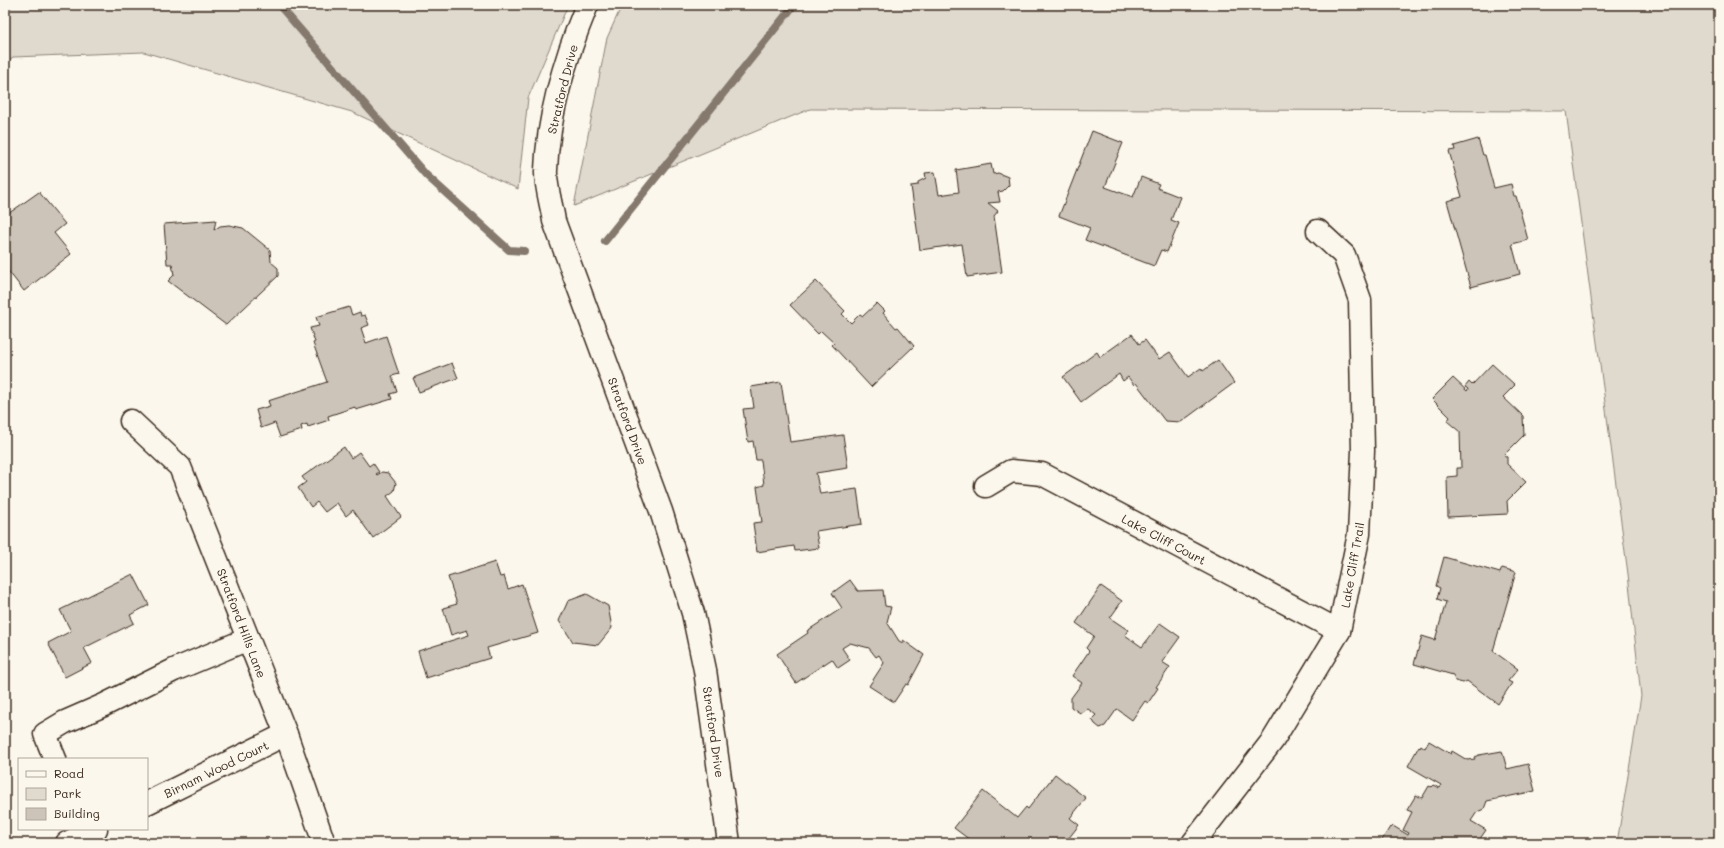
<svg xmlns="http://www.w3.org/2000/svg" width="1724" height="848" font-family="Mali,sans-serif">
<rect width="100%" height="100%" fill="#fbf7ec"/>
<filter id="ink" filterUnits="userSpaceOnUse"><feTurbulence type="fractalNoise" baseFrequency=".025" numOctaves="2"/><feDisplacementMap in="SourceGraphic" scale="8" xChannelSelector="R" yChannelSelector="G"/><feConvolveMatrix kernelMatrix="1 2 1 2 8 2 1 2 1" color-interpolation-filters="sRGB"/></filter>
<g filter="url(#ink)">
<g fill="#dfd9ce" stroke="#8d8276">
<polygon points="5,5 568,5 528,98 518,189 352,112 144,52 13,57 5,64"/>
<polygon points="622,5 1719,5 1719,843 1617,843 1641,696 1628,574 1566,111 810,109 574,206 607,38"/>
</g>
<g fill="none" stroke-linecap="round" stroke-linejoin="round">
<g stroke="#85796d" stroke-width="8">
<polyline points="279,5 426,175 509,250 524,251"/>
<polyline points="605,241 794,5"/>
</g>
</g>
<g fill="#ccc4b9" stroke="#3b2a1e">
<polygon points="1092,131 1123,143 1105,187 1133,197 1141,177 1159,184 1157,188 1180,197 1171,220 1179,223 1167,252 1161,250 1154,266 1085,240 1090,228 1059,216"/>
<polygon points="1478,139 1483,155 1485,155 1494,188 1511,184 1514,196 1516,196 1528,240 1512,244 1520,274 1471,287 1447,201 1462,197 1449,151 1455,150 1454,146"/>
<polygon points="991,164 993,174 998,173 1008,177 1009,185 1003,191 998,192 1000,202 988,203 998,211 994,216 1002,272 967,277 962,244 920,250 911,186 918,185 918,182 926,178 925,173 935,172 939,195 959,192 956,170"/>
<polygon points="39,192 65,224 54,233 71,254 24,291 5,267 5,216"/>
<polygon points="216,220 214,230 220,226 229,225 243,228 270,250 271,262 278,268 278,276 226,325 168,281 174,275 172,264 167,264 164,224"/>
<polygon points="816,281 845,311 842,314 851,323 860,314 863,316 877,303 885,311 883,313 896,328 898,327 914,346 871,387 832,345 834,343 821,331 818,334 790,305"/>
<polygon points="349,307 352,315 360,312 361,316 365,315 369,325 361,328 366,343 386,336 399,374 392,376 397,392 390,394 392,399 356,410 355,407 328,416 329,420 308,427 307,424 301,426 302,430 280,437 275,423 261,428 256,410 270,406 268,401 327,382 313,343 315,342 310,328 319,326 316,317"/>
<polygon points="1132,334 1139,344 1145,340 1159,359 1170,352 1188,377 1201,368 1203,371 1218,360 1234,383 1181,422 1165,421 1136,383 1134,385 1128,377 1123,381 1119,374 1081,402 1063,377 1097,352 1100,357"/>
<polygon points="452,363 458,378 419,392 413,378"/>
<polygon points="1492,364 1515,385 1503,397 1523,416 1524,435 1504,455 1507,457 1507,464 1526,482 1507,501 1508,514 1448,517 1447,477 1457,476 1457,468 1461,468 1460,432 1447,421 1450,417 1432,399 1453,378 1467,391 1468,389 1465,387 1469,382 1472,385"/>
<polygon points="781,382 790,442 843,435 848,468 816,473 820,494 857,489 862,524 816,531 819,548 795,551 794,546 757,552 753,523 762,522 757,487 764,485 761,460 756,460 753,441 748,442 743,409 754,408 751,387"/>
<polygon points="344,447 351,458 359,452 369,466 373,463 379,472 376,474 377,475 382,472 388,473 396,483 394,491 387,496 401,517 373,538 353,510 346,516 337,503 325,512 317,502 311,507 298,488 306,482 302,477"/>
<polygon points="1444,557 1500,573 1502,568 1516,572 1493,651 1518,669 1508,681 1512,683 1498,704 1467,681 1463,683 1455,681 1453,675 1414,664 1422,636 1435,640 1446,602 1437,599 1440,588 1436,586"/>
<polygon points="495,562 500,577 504,576 508,589 522,584 538,633 487,648 490,658 426,678 418,651 469,635 467,630 451,635 443,608 457,604 448,577"/>
<polygon points="133,574 149,605 130,615 134,623 84,648 92,663 65,677 48,643 71,631 60,610"/>
<polygon points="850,580 858,591 883,590 885,606 891,607 887,622 899,641 903,643 903,640 924,655 908,685 906,684 894,702 869,686 884,663 879,655 876,657 869,648 850,643 842,648 850,660 838,668 832,659 796,683 777,654 808,633 807,631 842,608 832,593"/>
<polygon points="1101,586 1122,601 1110,618 1128,630 1125,635 1142,647 1160,623 1180,637 1162,662 1170,667 1156,687 1158,688 1148,703 1145,701 1132,720 1117,709 1105,726 1100,728 1095,724 1092,719 1096,715 1088,709 1080,713 1071,707 1071,698 1082,683 1072,676 1089,651 1086,648 1094,636 1076,623"/>
<polygon points="587,594 608,606 612,628 598,645 573,642 559,621 568,601"/>
<polygon points="1429,741 1451,754 1452,751 1467,760 1475,759 1474,757 1479,755 1502,751 1507,769 1528,764 1535,791 1487,801 1484,809 1477,812 1471,821 1486,830 1477,843 1380,843 1390,827 1391,828 1393,826 1408,835 1409,833 1403,830 1412,812 1407,810 1416,795 1422,798 1429,786 1431,787 1433,785 1439,788 1441,785 1408,766 1419,746 1420,747 1421,745 1425,748"/>
<polygon points="1055,774 1086,798 1070,818 1079,825 1065,843 974,843 954,828 983,791 1017,818 1026,807 1028,809"/>
</g>
<g fill="none" stroke-linecap="round" stroke-linejoin="round">
<defs>
<g id="minor">
<path d="M587 5C566 56 548 114 546 170 545 185 552 206 554 221L661 511 693 613 705 670 729 843"/>
<polyline points="131,421 180,467 286,734 324,843"/>
<polyline points="986,486 1011,471 1042,474 1339,631"/>
<polyline points="55,759 45,734 65,722 104,705 174,670 248,639"/>
<polyline points="147,803 286,734"/>
<polyline points="67,843 96,829"/>
<polyline points="1193,843 1273,740 1339,631 1359,534 1363,451 1360,300 1344,255 1318,231"/>
</g>
</defs>
<use href="#minor" stroke="#3b2a1e" stroke-width="25"/>
<use href="#minor" stroke="#fbf7ec" stroke-width="22"/>
</g>
</g>
<g text-anchor="middle" dominant-baseline="central" stroke-width="3" stroke-linejoin="round" paint-order="stroke">
<g font-size="12" fill="#3b2a1e" stroke="#fbf7ec">
<text transform="translate(562 89) rotate(-76)">Stratford Drive</text>
<text transform="translate(628 421) rotate(70)">Stratford Drive</text>
<text transform="translate(1164 539) rotate(28)">Lake Cliff Court</text>
<text transform="translate(1352 565) rotate(-80)">Lake Cliff Trail</text>
<text transform="translate(242 623) rotate(69)">Stratford Hills Lane</text>
<text transform="translate(714 732) rotate(82)">Stratford Drive</text>
<text transform="translate(216 769) rotate(-26)">Birnam Wood Court</text>
</g>
</g>
<rect width="1724" height="848" fill="none" stroke="#fbf7ec" stroke-width="20"/>
<rect x="10" y="10" width="1704" height="828" fill="none" stroke="#3b2a1e" stroke-width="1.5" filter="url(#ink)"/>
<rect x="18" y="758" width="130" height="72" fill="#fbf7ec" stroke="#aea59a"/>
<rect x="26" y="771" width="20" height="6" fill="#fbf7ec" stroke="#aea59a"/>
<text x="54" y="778" font-size="12" fill="#3b2a1e">Road</text>
<rect x="26" y="788" width="20" height="12" fill="#dfd9ce" stroke="#aea59a"/>
<text x="54" y="798" font-size="12" fill="#3b2a1e">Park</text>
<rect x="26" y="808" width="20" height="12" fill="#ccc4b9" stroke="#aea59a"/>
<text x="54" y="818" font-size="12" fill="#3b2a1e">Building</text>
</svg>
